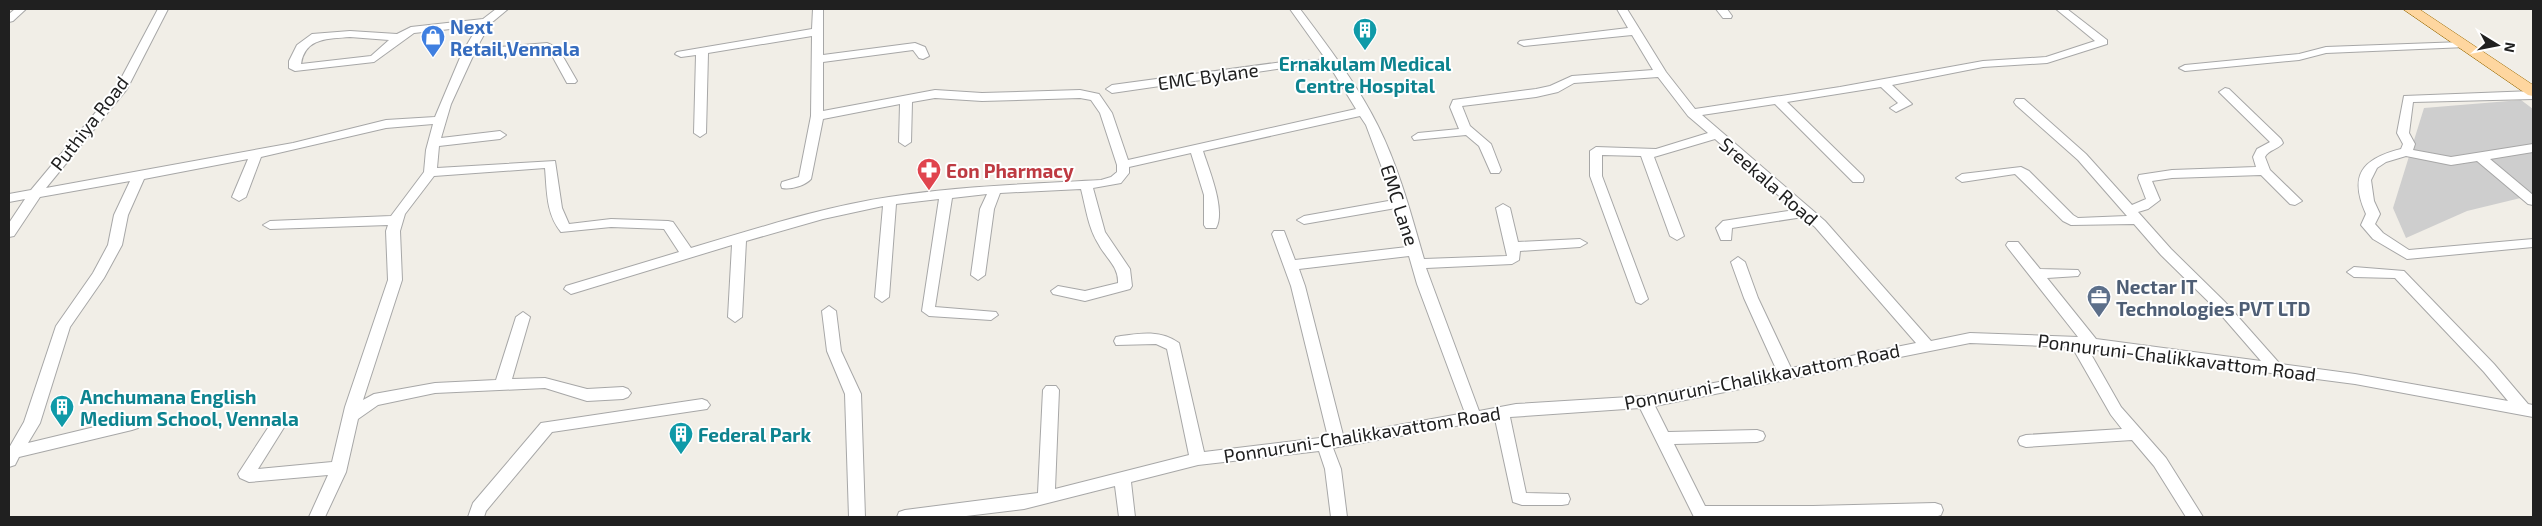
<svg xmlns="http://www.w3.org/2000/svg" width="2542" height="526" font-family="'Exo 2',sans-serif">
<rect width="100%" height="100%" fill="#f1eee7"/>
<polygon fill="#cecece" points="2521,100 2533,109 2533,195 2467,211 2406,238 2393,208 2424,108"/>
<g fill="none" stroke-linecap="round" stroke-linejoin="round">
<defs>
<g id="minor">
<polygon points="15,9 26,9 13,21 9,22 9,14"/>
<path d="M158 9H168L127 89 46 188 293 143 386 120 435 117 462 53 478 26 414 33 374 62 295 71 289 68V61L297 45 312 34 350 31 397 34 411 27 483 19 496 9H508L490 24 476 49 547 43 558 48 577 81 575 83H567L550 52 542 49 473 56 451 104 441 138 500 131 506 135 500 139 439 146 437 168 555 161 562 208 569 224 611 219 668 221 673 222 691 248C756 229 822 207 889 197 959 186 1030 184 1101 180L1111 177 1117 172V165L1100 113 1091 100 1080 98 982 101 935 98 912 102 911 142 905 146 899 142 900 104 823 119 811 179C806 185 791 190 782 188L781 185 782 182 799 177 811 116 812 36 708 53 706 133 700 137 694 133 696 55 681 57 675 54 677 52 812 29 813 9H823V55L915 43 925 47 929 56 923 59 919 58 913 50 823 62V111L935 90 982 93 1080 90 1099 94 1112 113 1128 160 1356 109 1329 65 1315 68 1297 66 1112 93 1106 89 1112 85 1297 60 1315 61 1325 58 1290 9H1300C1327 45 1359 87 1378 126 1399 168 1411 214 1424 259L1507 256 1496 208 1503 204 1510 208 1518 242 1580 239 1587 243 1580 247 1520 251 1519 260 1512 264 1426 268 1479 411 1516 404 1645 396 1777 371 1744 298 1731 262 1738 257 1745 262 1758 298 1791 368 1916 343 1815 227 1803 217 1732 228 1731 240H1721L1716 228 1723 221 1795 210 1715 139 1654 157 1684 236 1677 240 1670 236 1641 156 1602 155V176L1648 299 1641 304 1636 302 1590 176V151L1596 147 1656 149 1708 133 1688 116 1658 77 1574 83 1558 92 1536 97 1462 106 1470 126 1491 144 1501 170 1499 173H1491L1479 146 1466 135 1414 140 1412 137 1418 133 1459 129 1450 107 1453 100 1536 89 1550 86 1572 76 1653 70 1632 35 1524 46 1518 43 1520 41 1628 28 1617 9H1627L1666 72 1695 109 1840 87 1983 61 2046 57 2095 41 2056 9H2067L2107 40V44L2047 63 1983 67 1892 85 1912 104 1896 112 1890 108 1898 103 1881 87 1787 102 1863 176 1864 179 1863 182H1853L1775 104 1702 115 1825 221 1931 341 1970 333 2078 337 2008 248 2006 245 2008 242H2018L2040 269 2078 270 2080 273 2078 276 2047 278 2096 339 2261 361 2215 308 2161 255 2134 224 2071 225 2063 221 2015 174 1962 182 1956 178 1962 174 2021 167 2029 171 2073 215 2078 218 2127 216 2078 160 2016 105 2014 102 2016 99H2024L2086 154 2132 205 2146 199 2138 178 2139 175 2172 170 2256 167 2253 157 2257 149 2270 142 2219 92 2225 88 2229 89 2281 139 2283 143C2279 149 2268 150 2265 157L2270 170 2302 201 2295 205 2290 204 2261 175 2172 178 2152 181 2160 200 2148 209 2138 212 2171 249 2225 302 2280 364 2355 374 2508 401 2484 372 2395 278 2354 277 2347 272 2354 267 2404 271 2494 364 2528 404 2533 405V417L2355 384 2088 349 2121 407 2166 458 2203 517H2186L2154 466 2132 440 2026 447 2020 445 2018 441 2020 437 2026 435 2122 429 2111 415 2072 347 1970 343 1655 406 1668 432 1757 430 1763 432 1765 436 1763 440 1757 442 1674 444 1705 506H1813L1935 503 1941 505 1943 510 1941 515 1935 517H1694L1640 408 1510 417 1526 493 1568 494 1570 499 1568 504 1562 505H1522L1513 502 1495 419 1333 448 1341 469 1347 517H1331L1325 469 1319 451 1198 465 1131 482 1135 517H1119L1115 486 1024 509 958 517H897L899 512 905 510 1038 493 1043 390 1046 386H1056L1059 390 1055 489 1189 455 1167 349 1156 344 1116 345 1114 341 1116 337 1121 336C1141 333 1161 330 1179 343L1204 452 1328 437 1291 286 1272 234 1274 231H1284L1295 260 1407 247 1396 208 1304 224 1297 220 1304 216 1394 200 1366 125 1360 116 1203 151C1209 170 1226 210 1216 228H1206L1204 225V195L1191 153 1129 167V173L1121 183 1093 188 1105 232 1130 269 1132 286 1130 289 1085 301 1053 294 1051 291 1058 286 1085 291 1118 283C1119 267 1106 258 1099 245 1088 228 1086 208 1081 189L1000 193 994 209 985 275 978 280 971 275 980 209 987 194 952 198 935 307 996 312 998 315 991 320 929 316 922 311 939 199 896 204 889 297 882 302 875 297 883 206 823 219 746 241 742 317 735 322 728 317 732 245 571 294 564 289 566 286 679 252 664 229 611 227 561 232C546 214 547 191 545 168L434 176 405 214 400 231 402 280 363 400 374 394 435 383 496 380 516 317 523 312 530 317 512 379 545 378 587 389 623 387 628 389 631 393 628 397 623 399 587 401 545 388 435 393 378 405 358 419 346 472 325 517H309L328 475 249 482 240 478 238 474 275 417H285L288 421 258 469 332 462 345 407 388 280 386 231 388 225 270 229 263 225 270 221 391 216 424 172 426 150 433 124 386 128 261 157 246 197 239 201 232 197 248 159 144 179 128 215 122 245 104 278 70 327 40 423 28 443 132 418 138 420 140 424 138 428 132 430 19 457 15 465 9 467V448L24 422 56 326 93 273 108 245 114 215 130 181 40 197 14 236 9 237V223L25 199 9 202V194L31 190 116 88ZM350 37 389 40 371 56 301 64C305 37 329 39 350 37ZM1409 256 1417 284 1465 413 1343 435 1305 286 1299 269Z"/>
<polygon points="1716,9 1727,9 1732,16 1731,18 1723,18"/>
<polygon points="2462,42 2468,45 2466,47 2326,53 2299,60 2185,71 2179,68 2185,65 2299,54 2326,47"/>
<path d="M2533 91V99L2413 102 2409 133 2415 144 2413 150 2451 157 2533 144V152L2490 159 2533 195V205L2528 204 2477 161 2451 165 2406 156 2386 162 2377 168 2371 180 2374 201 2380 214 2375 224 2383 233 2409 250 2533 239V247L2407 259 2373 239 2361 225 2366 214C2349 176 2361 159 2401 149L2403 144 2397 133 2404 96Z"/>
<polygon points="829,306 836,311 841,351 861,394 865,517 849,517 845,394 827,351 822,311"/>
<polygon points="702,399 707,401 710,405 707,409 552,432 486,511 484,517 468,517 473,503 541,423"/>
</g>
<polygon id="major" points="2403,9 2419,9 2533,85 2533,96 2528,95"/>
</defs>
<use href="#minor" stroke="#a7a7a7" stroke-width="2"/>
<use href="#major" stroke="#9d6b00" stroke-width="1"/>
<use href="#minor" fill="#fff" fill-rule="evenodd"/>
<use href="#major" fill="#fed69f" fill-rule="evenodd"/>
</g>
<defs>
<symbol id="building-pin" viewBox="-11 -11 22 30"><path d="M0 17L-7.5 6A9.5 9.5 0 1 1 7.5 6Z" fill="#0f9aa8" stroke="#fff"/><path d="M-4-6H4V6H1V3H-1V6H-4ZM-2.5-4.3h1.7v1.8h-1.7ZM.8-4.3h1.7v1.8H.8ZM-2.5-1h1.7V.8h-1.7ZM.8-1h1.7V.8H.8Z" fill="#fff"/></symbol>
<symbol id="shop-pin" viewBox="-11 -11 22 30"><path d="M0 17L-7.5 6A9.5 9.5 0 1 1 7.5 6Z" fill="#3f7fe0" stroke="#fff"/><path d="M-5-2.5h2.3a2.7 3.5 0 0 1 5.4 0H5L5.5 6h-11ZM-1.5-2.5h3a1.5 2.3 0 0 0-3 0Z" fill="#fff"/></symbol>
<symbol id="pharmacy-pin" viewBox="-11 -11 22 30"><path d="M0 17L-7.5 6A9.5 9.5 0 1 1 7.5 6Z" fill="#e0444e" stroke="#fff"/><path d="M-2-6h4v4h4v4h-4v4h-4v-4h-4v-4h4Z" fill="#fff"/></symbol>
<symbol id="office-pin" viewBox="-11 -11 22 30"><path d="M0 17L-7.5 6A9.5 9.5 0 1 1 7.5 6Z" fill="#5c6f8a" stroke="#fff"/><path d="M-6-3h4V-5.5h4V-3h4V5H-6ZM-1-4.5V-3h2v-1.5ZM-6 0V1H6V0Z" fill="#fff"/></symbol>
</defs>
<g fill-rule="evenodd">
<use href="#building-pin" x="1351" y="16" width="28" height="38"/>
<use href="#shop-pin" x="419" y="23" width="28" height="38"/>
<use href="#pharmacy-pin" x="915" y="156" width="28" height="38"/>
<use href="#office-pin" x="2085" y="283" width="28" height="38"/>
<use href="#building-pin" x="48" y="393" width="28" height="38"/>
<use href="#building-pin" x="667" y="420" width="28" height="38"/>
</g>
<g text-anchor="middle" dominant-baseline="central" stroke-width="4" stroke-linejoin="round" paint-order="stroke">
<g font-size="19" font-weight="bold" fill="#366cbe" stroke="#fff" text-anchor="start">
<text x="450" y="26">Next<tspan x="450" dy="22">Retail,Vennala</tspan></text>
</g>
<g font-size="19" font-weight="bold" fill="#0d838f" stroke="#fff" text-anchor="start">
<text x="1365" y="63" text-anchor="middle">Ernakulam Medical<tspan x="1365" dy="22">Centre Hospital</tspan></text>
<text x="80" y="396">Anchumana English<tspan x="80" dy="22">Medium School, Vennala</tspan></text>
<text x="698" y="434">Federal Park</text>
</g>
<g font-size="19" fill="#202020" stroke="#fff">
<text transform="translate(1208 76) rotate(-8)">EMC Bylane</text>
<text transform="translate(89 123) rotate(-52)">Puthiya Road</text>
<text transform="translate(1769 181) rotate(41)">Sreekala Road</text>
<text transform="translate(1400 205) rotate(72)">EMC Lane</text>
<text transform="translate(2177 357) rotate(7)">Ponnuruni-Chalikkavattom Road</text>
<text transform="translate(1762 376) rotate(-11)">Ponnuruni-Chalikkavattom Road</text>
<text transform="translate(1362 434) rotate(-9)">Ponnuruni-Chalikkavattom Road</text>
</g>
<g font-size="19" font-weight="bold" fill="#be3a42" stroke="#fff" text-anchor="start">
<text x="946" y="170">Eon Pharmacy</text>
</g>
<g font-size="19" font-weight="bold" fill="#4e5e75" stroke="#fff" text-anchor="start">
<text x="2116" y="286">Nectar IT<tspan x="2116" dy="22">Technologies PVT LTD</tspan></text>
</g>
</g>
<rect width="2542" height="526" fill="none" stroke="#202020" stroke-width="20"/>
<g transform="translate(2497 45) rotate(100)" stroke="#ffffff" stroke-width="4" paint-order="stroke">
<path d="M0-4L9 19L0 12L-9 19Z" fill="#202020"/>
<text y="-8" font-size="14" font-weight="bold" text-anchor="middle" fill="#202020">N</text>
</g>
</svg>
